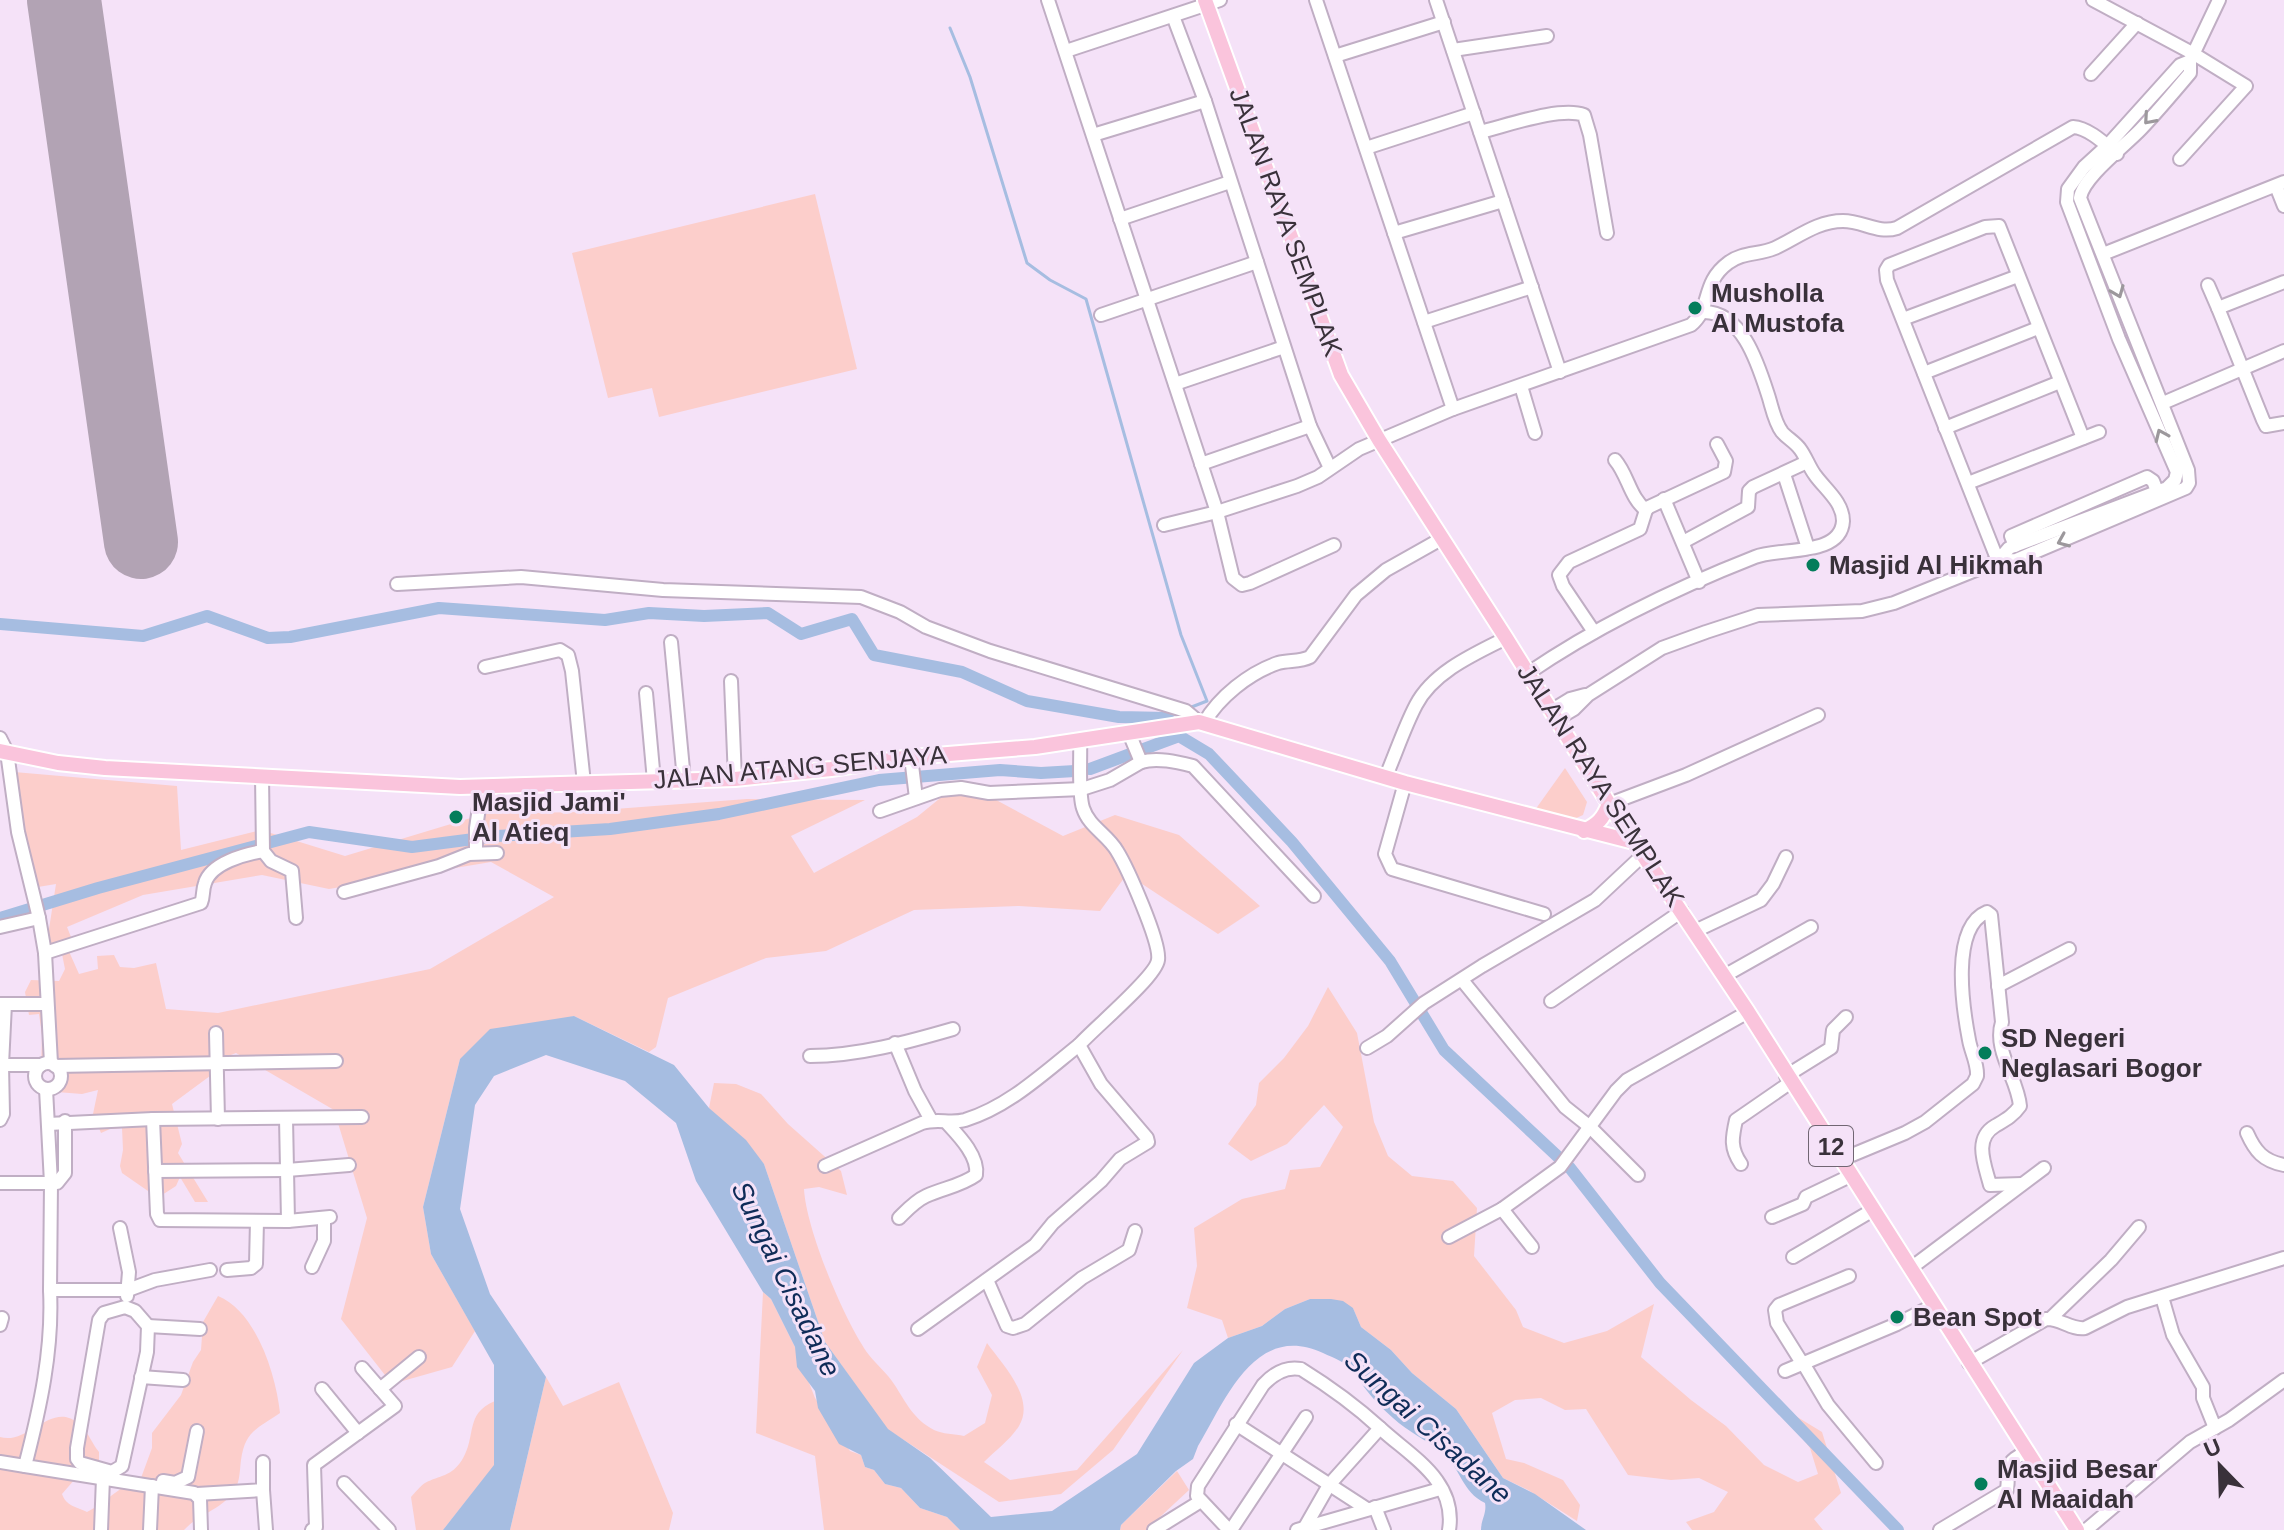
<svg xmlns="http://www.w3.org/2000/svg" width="2284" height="1530" font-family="Arial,sans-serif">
<rect width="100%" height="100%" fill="#f5e2f8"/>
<g fill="#fccecb" fill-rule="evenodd">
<polygon points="815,194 857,369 659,417 652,388 608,398 572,253"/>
<polygon points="1565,768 1587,802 1583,815 1572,820 1535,810"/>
<path d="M14 772 177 786 181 850 261 830 345 856 484 814 575 812 747 799 865 800 791 836 814 873 917 817 961 781 1063 836 1115 815 1179 835 1260 906 1218 934 1127 874 1100 911 1019 906 914 910 826 951 766 958 668 998 656 1047 649 1052 574 1016 460 1059 423 1207 431 1254 475 1331 452 1367 392 1384 341 1319 367 1218 334 1110 236 1053 208 1064 214 1073 172 1104 182 1144 178 1153 208 1202H195L180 1177 176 1186 162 1195 148 1191 122 1173 120 1166 123 1150 122 1128 110 1129 101 1133 93 1114 98 1090 82 1094 57 1092 55 1073 41 1069 42 1035 39 1014 29 1015 25 992 31 980 59 981 65 969 62 954 47 942 56 884 32 888ZM491 862 554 897 430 969 218 1013 166 1009 156 963 134 968 120 967 114 955 97 956 98 969 79 974 67 947 73 942 67 927 143 895 262 875 329 889Z"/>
<polygon points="1328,987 1357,1033 1374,1122 1388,1156 1412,1176 1453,1181 1477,1208 1474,1256 1516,1310 1523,1327 1564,1343 1607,1331 1654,1304 1641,1357 1691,1400 1726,1426 1764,1465 1798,1482 1818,1474 1810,1448 1776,1404 1822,1432 1841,1493 1814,1519 1823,1530 1692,1530 1686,1522 1714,1512 1728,1492 1699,1478 1671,1480 1628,1475 1586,1409 1565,1410 1541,1398 1515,1400 1492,1413 1506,1459 1524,1463 1563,1480 1580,1505 1577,1521 1528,1490 1503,1478 1456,1409 1412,1373 1391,1350 1361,1327 1353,1308 1310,1299 1285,1309 1262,1326 1228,1338 1222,1320 1187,1308 1197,1266 1194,1228 1242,1199 1285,1189 1290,1170 1320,1167 1343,1127 1324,1105 1287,1144 1251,1161 1228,1144 1256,1105 1259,1083 1284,1058 1308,1026"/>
<path d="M714 1083 736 1084 761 1094 788 1124 841 1171 847 1195 819 1187 804 1189C806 1229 845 1323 869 1355 877 1365 887 1373 894 1384 906 1402 913 1419 934 1430 942 1434 955 1434 964 1436L985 1423 992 1395 977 1367 987 1343C1002 1364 1036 1398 1019 1426 1011 1439 995 1451 984 1462L1010 1480 1077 1470 1183 1350 1113 1450 1061 1494 999 1502 887 1429 825 1342 764 1164 709 1108Z"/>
<polygon points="763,1292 771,1299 795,1347 815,1398 850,1451 861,1455 865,1467 874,1470 885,1484 901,1488 920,1508 947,1517 960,1530 824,1530 815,1456 756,1433"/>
<path d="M218 1296C256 1311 276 1375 280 1413 257 1429 245 1431 241 1460 240 1467 240 1478 237 1485 228 1508 199 1513 184 1530H0V1437C29 1446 53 1397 81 1426 89 1433 92 1444 99 1452V1468L75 1479 62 1494C66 1506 77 1507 87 1512 107 1502 119 1486 141 1478L152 1448V1433L181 1395 193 1362 201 1350 203 1322Z"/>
<polygon points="546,1377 563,1406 619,1382 673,1513 669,1530 510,1530"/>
<path d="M495 1401 494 1466 443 1530H416L411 1497C415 1493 420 1486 425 1483 440 1475 451 1477 462 1460 477 1436 464 1414 495 1401Z"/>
<polygon points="1177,1471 1189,1490 1146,1530 1120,1530 1121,1525"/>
</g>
<path fill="#a6bde1" d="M574 1016 674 1065 709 1108 746 1140 764 1164 825 1342 888 1429 930 1458 991 1517 1052 1511 1137 1454 1194 1363 1228 1338 1262 1326 1285 1309 1310 1299H1331L1343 1301 1353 1308 1361 1327 1391 1350 1412 1373 1456 1409 1503 1478 1535 1494 1586 1530H1481C1481 1520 1487 1513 1485 1503 1462 1492 1461 1469 1443 1453 1427 1440 1408 1432 1393 1418 1383 1409 1372 1398 1364 1387 1360 1382 1359 1376 1355 1372 1347 1363 1334 1358 1323 1353 1255 1322 1226 1399 1198 1446L1193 1459 1176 1471 1121 1525 1120 1530H960L947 1517 920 1508 901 1488 885 1484 874 1470 865 1467 861 1455 839 1444 818 1408 815 1391 797 1367 795 1347 771 1299 763 1292 696 1181 676 1123 625 1081 546 1055 494 1076 475 1105 460 1209 490 1294 546 1377 510 1530H443L494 1465V1365L431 1254 423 1207 460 1059 490 1029Z"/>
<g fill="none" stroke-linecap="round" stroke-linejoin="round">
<g stroke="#a6bde1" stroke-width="3">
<polyline points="950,28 970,77 1027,263 1050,280 1086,299 1181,635 1207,701 1189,708"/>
<polyline points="1167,718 1178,713"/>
</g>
<g stroke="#a6bde1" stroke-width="12">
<polyline points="0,624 143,636 207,616 268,638 290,637 439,608 605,620 649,613 704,616 768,613 801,634 852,619 874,655 962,672 1027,701 1119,717 1167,718 1179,736"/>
<polyline points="1090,769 1179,736 1209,754 1292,842 1390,961 1444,1050 1570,1168 1660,1283 1898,1530"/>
<polyline points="0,918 98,888 309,832 412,847 497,836 610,829 719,814 879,780 1000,770 1041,773 1075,771"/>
</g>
<polyline stroke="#b2a3b4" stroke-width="74" points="64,0 141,542"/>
<defs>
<g id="minor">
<polyline points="1048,0 1217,512 1233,578 1242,585 1250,583 1334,545"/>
<polyline points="1316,0 1453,409"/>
<polyline points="1436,0 1560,372"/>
<polyline points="2093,0 2194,54 2246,86 2180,159"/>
<polyline points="1173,16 1205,101 1310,426 1330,468"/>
<polyline points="1453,50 1547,36"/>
<polyline points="1066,51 1220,0"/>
<polyline points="1335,56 1444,22"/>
<polyline points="2091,74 2137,23"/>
<path d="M1480 132C1506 126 1560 106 1584 115L1590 135 1607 233"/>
<polyline points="1093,135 1205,101"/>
<polyline points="1366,148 1474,113"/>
<polyline points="2276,186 2284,206"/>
<polyline points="1120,219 1230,182"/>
<polyline points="1394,233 1503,201"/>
<polyline points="2103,254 2284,182"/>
<polyline points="2284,282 2218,308 2263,420 2266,426 2284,423"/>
<polyline points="2208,285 2218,308"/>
<polyline points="1101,315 1257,262"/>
<polyline points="1903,319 2018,276"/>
<polyline points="1424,322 1532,287"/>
<polyline points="1924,373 2038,328"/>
<polyline points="1175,384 1284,347"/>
<polyline points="1521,386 1535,433"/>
<polyline points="2163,403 2284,351"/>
<polyline points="1945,428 2060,382"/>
<path d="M1615 460C1628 475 1630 498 1646 510"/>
<polyline points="1201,464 1310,426"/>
<polyline points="1784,474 1808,548"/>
<polyline points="1968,483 2099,432"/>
<polyline points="1664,499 1699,582"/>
<path d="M1164 525 1217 512 1297 486 1318 477 1359 449 1453 409 1691 325C1712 308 1701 283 1728 263 1742 252 1759 255 1775 248 1797 238 1817 221 1843 221 1863 221 1878 234 1897 228L2073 127C2089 128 2105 144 2117 154"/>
<polyline points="1683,542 1748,507 1749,491 1753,487 1807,462"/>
<polyline points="2015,546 2011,536 2147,477 2153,481 2157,491"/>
<polyline points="1998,561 2009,548 2167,488 2175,480 2177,472 2119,339 2067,202 2068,189 2084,167 2107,146 2180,65 2190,61"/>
<polyline points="1998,561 1887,280 1886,270 1889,265 1985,227 1999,226 2083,438"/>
<polyline points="397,584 521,577 663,590 861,597 900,612 926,627 990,651 1186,711 1199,722"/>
<polyline points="1594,632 1563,586 1559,575 1569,562 1640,529 1646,510 1649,507 1724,472 1726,461 1717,444"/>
<polyline points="671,642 684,780"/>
<polyline points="485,667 560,650 568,655 572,671 584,783"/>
<path d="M1527 674C1597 626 1676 588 1755 557 1780 547 1841 557 1843 521 1843 502 1825 489 1815 475 1809 467 1806 457 1800 449 1795 442 1787 438 1782 432 1775 423 1772 408 1769 398 1759 367 1743 311 1703 312"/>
<polyline points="731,681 735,779"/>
<polyline points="646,693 654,781"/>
<polyline points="1552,710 1570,699 1585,695"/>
<path d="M1557 719 1574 709 1588 695 1662 648 1706 632 1758 615 1862 611 1894 603 1998 561 2016 560 2186 488 2189 483 2188 470 2080 198C2083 177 2125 146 2141 129 2158 111 2174 92 2190 73V61L2219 0"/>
<path d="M1204 723C1219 697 1249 673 1278 663 1289 660 1300 662 1310 657L1356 595 1386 570 1441 539"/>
<path d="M1129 733 1141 762C1157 757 1177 762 1193 766L1314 896"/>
<polyline points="0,738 7,752 18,832 39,918 45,953 51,1063"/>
<polyline points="911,757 916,798"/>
<polyline points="262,776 263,851 271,861 292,871 296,918"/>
<path d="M1386 776C1396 753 1404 728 1416 705 1433 672 1474 654 1506 638"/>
<polyline points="1405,783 1385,854 1392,869 1544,914"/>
<polyline points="1609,804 1686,775 1818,715"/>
<polyline points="880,811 940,790 961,788 989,793 1082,789 1110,780 1141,762"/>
<polyline points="476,853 476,828 482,787"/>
<polyline points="344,892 439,866 469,854 497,853"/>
<polyline points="0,927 39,918"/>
<polyline points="1695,931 1761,900 1773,884 1786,857"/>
<path d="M45 953 201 903C204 896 202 891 205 883 211 863 245 854 263 851"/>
<polyline points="1724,976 1811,927"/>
<polyline points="1462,980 1565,1107 1590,1127 1638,1175"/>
<polyline points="1998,986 2069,949"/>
<polyline points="1551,1001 1682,911"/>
<polyline points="0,1004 46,1004"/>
<polyline points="216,1033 218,1119"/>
<polyline points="895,1043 915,1091 931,1120"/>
<polyline points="1367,1048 1387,1036 1424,1003 1482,966 1595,900 1643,855"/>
<path d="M810 1056C858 1056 908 1042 953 1029"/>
<circle cx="48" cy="1076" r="13"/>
<polyline points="0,1065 41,1065"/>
<polyline points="55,1066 336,1061"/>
<polyline points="1786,1076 1831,1048 1833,1030 1846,1017"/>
<polyline points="46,1089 51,1183 50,1290 128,1290 155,1280 210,1270"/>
<polyline points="286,1118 288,1221"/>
<polyline points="153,1119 157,1214 160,1220 288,1221 330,1217"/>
<polyline points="0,1120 3,1114 2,1065 5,1004"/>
<polyline points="48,1124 153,1119 362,1117"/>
<path d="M2247 1133C2255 1151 2263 1161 2284 1165"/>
<path d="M1840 1160 1905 1133 1925 1122 1973 1084 1977 1076C1978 1064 1971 1052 1969 1040 1963 1009 1950 927 1987 912L1991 915 2002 1022C1993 1051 2018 1079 2020 1106 2013 1116 2005 1120 1995 1126 1973 1139 1985 1165 1990 1185L2022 1184"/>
<path d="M1741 1164C1730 1148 1732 1138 1736 1120L1791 1082"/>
<path d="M825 1166 922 1123C937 1118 950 1124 965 1120 1008 1107 1044 1073 1079 1045"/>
<polyline points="155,1171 287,1170 349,1165"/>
<polyline points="0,1183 57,1183 65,1173 65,1121"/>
<polyline points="1502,1209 1532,1247"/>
<polyline points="1772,1217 1803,1204 1806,1197 1850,1176"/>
<path d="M899 1218C907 1210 915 1201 926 1196 943 1188 961 1186 976 1175 979 1156 958 1135 946 1122"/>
<polyline points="120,1228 129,1272 127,1296"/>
<polyline points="1449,1237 1502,1209 1560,1167 1616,1091 1627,1080 1748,1012"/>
<polyline points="1793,1257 1873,1210"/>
<polyline points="312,1267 324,1241 324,1218"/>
<polyline points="1911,1268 2044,1168"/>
<polyline points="227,1270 251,1268 256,1264 257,1221"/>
<polyline points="987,1280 1007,1326 1013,1328 1025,1324 1082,1278 1129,1250 1135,1231"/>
<path d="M50 1290C53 1350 40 1408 25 1466L194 1493 200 1499 201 1530"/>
<polyline points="2162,1297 2173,1335 2203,1387 2203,1398 2215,1428"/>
<polygon points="125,1307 135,1311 148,1326 147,1352 122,1466 112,1472 80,1463 77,1459 77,1448 99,1320 104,1313"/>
<polyline points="2051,1318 2111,1260 2139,1227"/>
<polyline points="0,1325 2,1318"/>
<polyline points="148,1326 200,1329"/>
<path d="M918 1329 1035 1245 1053 1223 1101 1181 1120 1159 1148 1142 1147 1138 1101 1084 1079 1045C1094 1028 1156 977 1158 960 1161 943 1127 867 1117 851 1107 834 1089 827 1083 808 1078 793 1081 758 1080 740"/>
<polyline points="1802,1363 1777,1323 1775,1310 1779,1305 1849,1276"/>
<polyline points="1803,1363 1828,1405 1876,1463"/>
<path d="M1969 1363 2046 1319C2060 1318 2071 1330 2085 1328L2127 1307 2284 1258"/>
<polyline points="1785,1371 1897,1324 1934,1305"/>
<polyline points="141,1377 183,1380"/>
<polyline points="322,1389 358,1433"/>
<polyline points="380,1389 419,1357"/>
<polyline points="1236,1424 1367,1509"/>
<polyline points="0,1462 25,1466"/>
<polyline points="163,1481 175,1483 188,1477 197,1431"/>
<polyline points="344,1483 389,1530"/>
<polyline points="263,1490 266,1530"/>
<polyline points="197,1494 263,1490 263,1462"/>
<polyline points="1375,1507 1384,1530"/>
<polyline points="1305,1527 1329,1485 1380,1428"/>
<polyline points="101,1530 103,1478"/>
<polyline points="150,1530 152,1486"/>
<polyline points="312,1530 316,1527 314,1465 395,1406 362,1368"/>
<polyline points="1154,1530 1201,1501"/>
<path d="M1229 1530 1197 1496 1198 1486 1263 1385C1273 1374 1285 1366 1301 1369 1330 1387 1355 1405 1380 1428 1410 1456 1457 1480 1449 1530"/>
<polyline points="1231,1530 1306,1417"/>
<polyline points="1297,1530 1440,1489"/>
<path d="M1940 1530 2007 1490C2010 1467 2002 1464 2026 1452"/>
<polyline points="2086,1530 2190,1442 2229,1420 2284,1380"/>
</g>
<g id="major">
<polyline points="1205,0 1341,375 1379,440 1506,638 1609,804 1748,1012 2077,1530"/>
<polyline points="0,751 58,763 105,768 460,787 735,779 831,769 911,757 1035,747 1199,722 1405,783 1634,842"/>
<path d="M1584 831C1598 824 1603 819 1609 804"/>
</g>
</defs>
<use href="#minor" stroke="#c0aec4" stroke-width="16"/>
<use href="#major" stroke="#fff" stroke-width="18"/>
<use href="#minor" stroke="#fff" stroke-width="12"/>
<use href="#major" stroke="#fac4dc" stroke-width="14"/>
</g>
<defs><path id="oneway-chevron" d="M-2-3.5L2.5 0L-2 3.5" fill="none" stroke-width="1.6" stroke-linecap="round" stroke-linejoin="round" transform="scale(2)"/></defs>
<g stroke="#9c989c">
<use href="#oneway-chevron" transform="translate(2149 119) rotate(131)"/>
<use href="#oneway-chevron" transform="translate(2118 292) rotate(68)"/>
<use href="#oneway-chevron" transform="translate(2161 435) rotate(-114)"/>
<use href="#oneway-chevron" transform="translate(2063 541) rotate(157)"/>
</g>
<g fill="#047d5b" stroke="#f5e2f8" stroke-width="3">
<circle cx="1695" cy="308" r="8"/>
<circle cx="1813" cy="565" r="8"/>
<circle cx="456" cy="817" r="8"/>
<circle cx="1985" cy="1053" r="8"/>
<circle cx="1897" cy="1317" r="8"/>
<circle cx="1981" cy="1484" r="8"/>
</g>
<g text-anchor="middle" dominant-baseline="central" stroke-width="6" stroke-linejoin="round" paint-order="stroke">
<rect fill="#f5e2f8" stroke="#716673" stroke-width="2" x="1809" y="1126" width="44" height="40" rx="6"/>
<g font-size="24" font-weight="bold" fill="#39313a">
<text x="1831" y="1146">12</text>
</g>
<g font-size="26" fill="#39313a" stroke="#f5e2f8">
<text transform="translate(1286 222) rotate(70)">JALAN RAYA SEMPLAK</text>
<text transform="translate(800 767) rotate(-5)">JALAN ATANG SENJAYA</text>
<text transform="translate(1601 785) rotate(57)">JALAN RAYA SEMPLAK</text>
</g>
<g font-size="26" font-weight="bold" fill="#39313a" stroke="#f5e2f8" text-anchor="start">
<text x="1711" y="293">Musholla<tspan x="1711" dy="30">Al Mustofa</tspan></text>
<text x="1829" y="565">Masjid Al Hikmah</text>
<text x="472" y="802">Masjid Jami'<tspan x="472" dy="30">Al Atieq</tspan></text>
<text x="2001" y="1038">SD Negeri<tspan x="2001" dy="30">Neglasari Bogor</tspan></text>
<text x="1913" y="1317">Bean Spot</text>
<text x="1997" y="1469">Masjid Besar<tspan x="1997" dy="30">Al Maaidah</tspan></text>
</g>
<g font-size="28" font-style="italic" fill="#0f2c58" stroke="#f5e2f8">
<text transform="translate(786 1279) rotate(64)">Sungai Cisadane</text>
<text transform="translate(1428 1427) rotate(42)">Sungai Cisadane</text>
</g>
</g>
<g transform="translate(2220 1466) rotate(337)" stroke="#f5e2f8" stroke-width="6" paint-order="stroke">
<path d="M0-6L14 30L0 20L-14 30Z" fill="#39313a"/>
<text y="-12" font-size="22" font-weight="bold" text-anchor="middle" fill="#39313a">U</text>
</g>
</svg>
